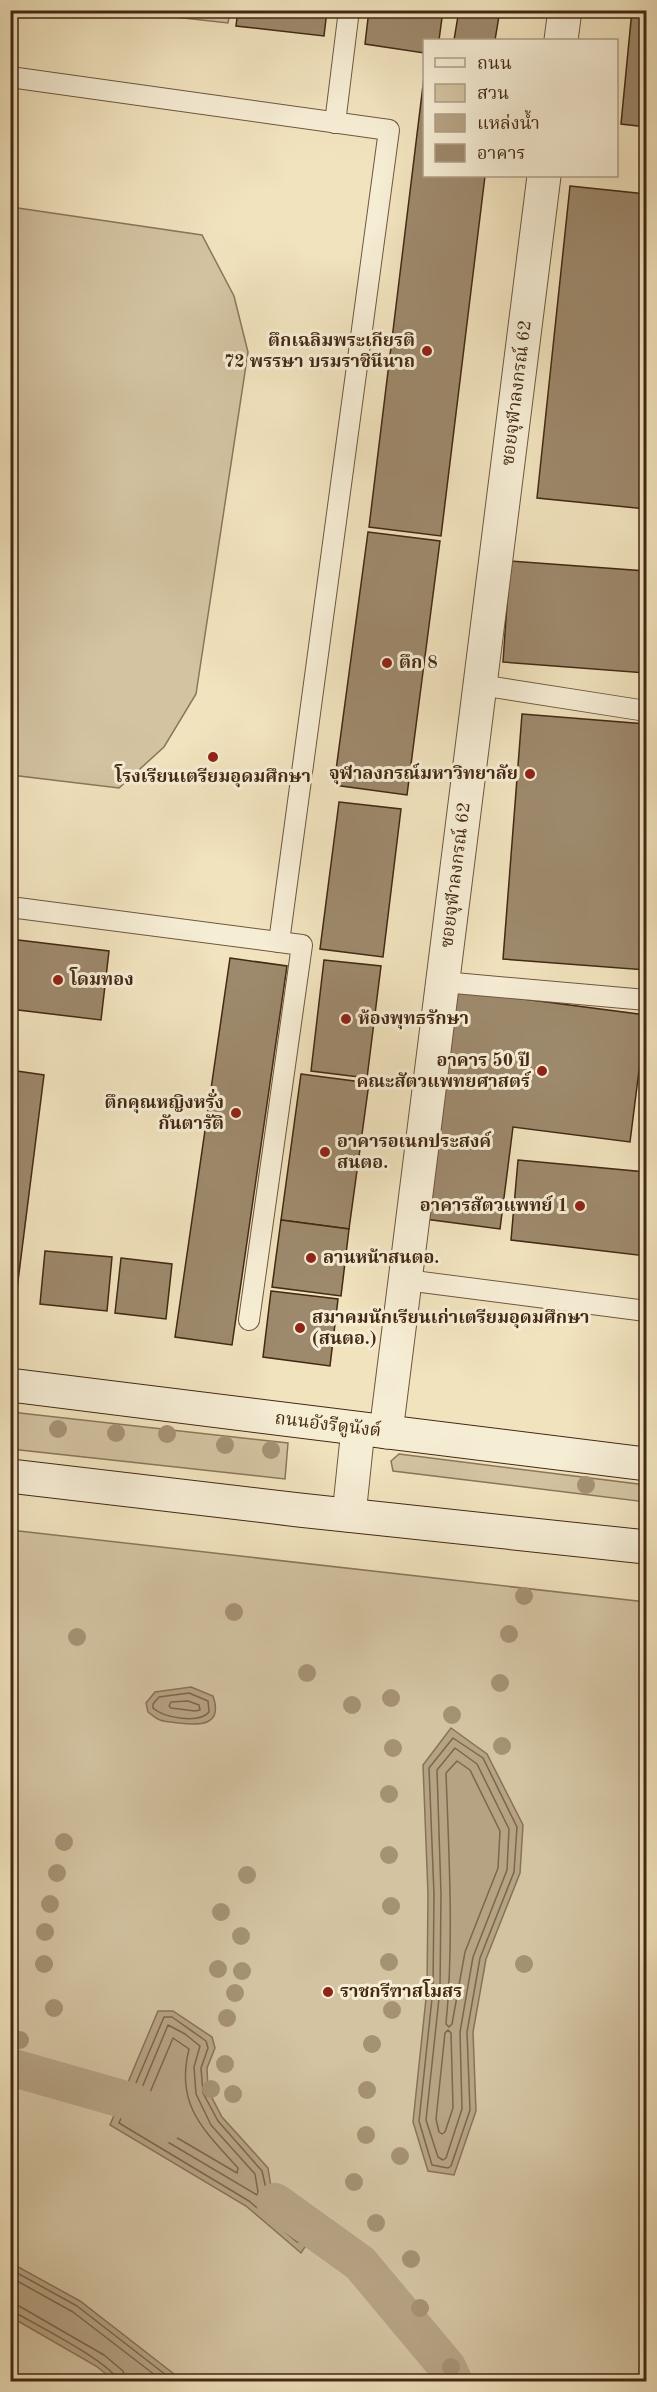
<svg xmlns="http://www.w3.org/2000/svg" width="657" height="2392" font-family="'Old Standard TT','Noto Serif Thai',serif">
<rect width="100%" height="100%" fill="#f1e3be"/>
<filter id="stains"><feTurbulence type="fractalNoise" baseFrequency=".00333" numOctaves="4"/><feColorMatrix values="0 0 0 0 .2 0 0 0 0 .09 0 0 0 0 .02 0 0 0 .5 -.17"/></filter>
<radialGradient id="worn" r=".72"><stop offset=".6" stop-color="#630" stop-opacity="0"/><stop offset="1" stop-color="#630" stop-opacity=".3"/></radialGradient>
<g fill="#d3c3a1" stroke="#8b765a" stroke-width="1.5">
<polygon points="120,11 230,11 228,23"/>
<polygon points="11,207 202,235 234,296 248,352 196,694 164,747 119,788 11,775"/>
<polygon points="11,1412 288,1443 285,1479 11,1449"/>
<polygon points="399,1454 646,1485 646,1502 393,1471 391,1461"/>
<polygon points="10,1530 646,1602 646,2381 11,2381"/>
</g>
<g fill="#b6a384" stroke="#887257" stroke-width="1.5">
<path d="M191 1687 213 1696C223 1725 201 1726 179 1723 173 1722 165 1722 160 1720 156 1719 151 1714 148 1712L146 1703 155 1692Z"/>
<polygon points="451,1728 487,1754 523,1825 520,1873 486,1959 473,2032 476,2111 454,2175 428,2171 413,2122 427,1989 428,1894 423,1765"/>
<polygon points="158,2011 173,2011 212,2037 215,2048 207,2068 208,2090 222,2117 268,2168 272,2193 319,2226 301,2253 246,2206 110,2125"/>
<polygon points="11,2263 80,2301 183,2381 115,2381 96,2366 11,2317"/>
</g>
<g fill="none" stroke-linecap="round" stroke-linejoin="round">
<g stroke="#7c664c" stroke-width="1.5">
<path d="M189 1693 208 1701 209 1712C199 1724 164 1718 153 1708V1704L159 1697Z"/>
<polygon points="188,1701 199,1705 200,1710 195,1711 171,1708 169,1706 171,1702"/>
<polygon points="453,1738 483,1758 517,1827 514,1872 480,1958 467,2032 470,2110 451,2166 448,2168 432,2165 419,2121 433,1989 434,1894 429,1768"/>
<polygon points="455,1748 477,1764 509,1829 507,1870 473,1957 460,2032 462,2109 446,2158 443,2160 438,2157 426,2120 440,1989 441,1894 437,1770"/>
<path d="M457 1761 470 1770 500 1831 498 1868 465 1952 452 2024 449 2027 446 2024C454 1941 449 1857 446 1773Z"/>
<polygon points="164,2017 172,2017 206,2041 208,2048 201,2068 203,2093 218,2121 262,2171 268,2197 309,2227 301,2242 297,2242 249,2201 119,2123"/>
<polygon points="168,2025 185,2034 200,2046 194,2067 196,2094 211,2125 255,2174 258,2192 257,2195 129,2119"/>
<polygon points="448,2030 451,2033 453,2108 445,2132 442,2134 439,2132 436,2119 445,2033"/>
<path d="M173 2038 189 2049C175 2105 203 2129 238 2168L237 2173 140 2116Z"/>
<polyline points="10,2269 77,2306 175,2382"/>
<polyline points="10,2277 73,2312 164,2382"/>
<polyline points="10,2304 19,2306 104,2355 123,2371 126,2382"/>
<path d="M10 2312 16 2313C33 2323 116 2365 118 2382"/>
</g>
<g stroke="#b6a384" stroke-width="38">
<polyline points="10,2067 133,2102 164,2124"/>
<polyline points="275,2202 360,2263 447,2367 454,2382"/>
</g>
</g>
<g fill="#9d896c" stroke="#432813" stroke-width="1.5">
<polygon points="238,10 327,10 324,36 236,26"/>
<polygon points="369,10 443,10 439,40 424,40 424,53 365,44"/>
<polygon points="459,10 500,10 495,40 454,40"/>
<polygon points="632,10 646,10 646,127 621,124"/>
<polygon points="424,77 424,176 485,176 441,536 369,527"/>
<polygon points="570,186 646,194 646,509 537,498"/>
<polygon points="368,532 440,541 407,795 334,785"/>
<polygon points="510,561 646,571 646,673 503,662"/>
<polygon points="522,714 646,724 646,970 503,959"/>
<polygon points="339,802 401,809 383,957 320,949"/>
<polygon points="10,939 109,951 101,1020 10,1009"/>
<polygon points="230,958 287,966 232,1345 175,1337"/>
<polygon points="324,960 381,966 367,1078 311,1071"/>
<polygon points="455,990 646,1015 630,1142 513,1127 500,1229 425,1219"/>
<polygon points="10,1070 44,1075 17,1289 10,1288"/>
<polygon points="301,1074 369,1083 349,1229 281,1220"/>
<polygon points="518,1160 646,1172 646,1256 511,1240"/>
<polygon points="281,1220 349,1229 341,1296 272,1287"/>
<polygon points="45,1251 112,1257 107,1311 40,1304"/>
<polygon points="121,1258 172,1264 166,1319 115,1313"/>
<polygon points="271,1291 338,1299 330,1366 263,1357"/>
</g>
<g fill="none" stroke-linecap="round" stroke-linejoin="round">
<defs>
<g id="service">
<polyline points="10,77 389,130 279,942"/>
<polyline points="335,123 349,10"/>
<polyline points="480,685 646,711"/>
<polyline points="10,907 302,945 249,1320"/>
<polyline points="443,982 646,1000"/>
<polyline points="406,1280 646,1311"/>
</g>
<g id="minor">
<polyline points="561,40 565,10"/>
<polyline points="386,1432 544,176"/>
</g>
<polyline id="tertiary" points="349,1515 358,1429"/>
<g id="secondary">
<polyline points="10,1385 646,1464"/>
<polyline points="10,1476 299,1510 646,1547"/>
</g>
</defs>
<use href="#service" stroke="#6e573e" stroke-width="22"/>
<use href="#minor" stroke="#6e573e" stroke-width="35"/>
<use href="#tertiary" stroke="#6e573e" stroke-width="35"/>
<use href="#secondary" stroke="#432813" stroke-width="35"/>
<use href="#service" stroke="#f6edd5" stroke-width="20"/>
<use href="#minor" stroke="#f6edd5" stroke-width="33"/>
<use href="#tertiary" stroke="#f6edd5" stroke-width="33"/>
<use href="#secondary" stroke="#f6edd5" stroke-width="33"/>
</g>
<g fill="#a59273">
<circle cx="58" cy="1429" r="9"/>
<circle cx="116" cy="1433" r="9"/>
<circle cx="167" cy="1434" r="9"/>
<circle cx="225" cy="1445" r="9"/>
<circle cx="271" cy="1450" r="9"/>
<circle cx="586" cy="1485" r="9"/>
<circle cx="524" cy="1596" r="9"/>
<circle cx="234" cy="1612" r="9"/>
<circle cx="509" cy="1634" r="9"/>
<circle cx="77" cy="1637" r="9"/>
<circle cx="307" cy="1673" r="9"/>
<circle cx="500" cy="1683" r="9"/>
<circle cx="391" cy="1698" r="9"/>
<circle cx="352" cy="1705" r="9"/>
<circle cx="452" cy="1715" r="9"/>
<circle cx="502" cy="1746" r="9"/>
<circle cx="393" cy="1748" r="9"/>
<circle cx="389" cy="1794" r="9"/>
<circle cx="64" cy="1842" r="9"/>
<circle cx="389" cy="1855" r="9"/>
<circle cx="57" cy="1873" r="9"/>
<circle cx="247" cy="1875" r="9"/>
<circle cx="50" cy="1904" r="9"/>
<circle cx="391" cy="1906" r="9"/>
<circle cx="221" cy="1912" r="9"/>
<circle cx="45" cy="1932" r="9"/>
<circle cx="241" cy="1936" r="9"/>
<circle cx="389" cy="1962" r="9"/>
<circle cx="44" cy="1964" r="9"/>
<circle cx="524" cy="1964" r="9"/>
<circle cx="218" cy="1969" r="9"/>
<circle cx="242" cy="1971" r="9"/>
<circle cx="235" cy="1993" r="9"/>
<circle cx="54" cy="2008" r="9"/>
<circle cx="392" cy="2010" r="9"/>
<circle cx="227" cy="2018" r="9"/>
<circle cx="20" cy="2040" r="9"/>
<circle cx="372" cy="2044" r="9"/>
<circle cx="225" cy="2064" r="9"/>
<circle cx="211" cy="2089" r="9"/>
<circle cx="367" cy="2090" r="9"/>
<circle cx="233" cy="2094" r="9"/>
<circle cx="366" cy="2135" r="9"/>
<circle cx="400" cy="2156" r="9"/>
<circle cx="354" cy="2182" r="9"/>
<circle cx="376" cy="2223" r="9"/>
<circle cx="411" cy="2259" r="9"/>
<circle cx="420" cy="2308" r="9"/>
<circle cx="451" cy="2367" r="9"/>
</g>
<g fill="#8f2418" stroke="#f6edd5" stroke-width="2">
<circle cx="427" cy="351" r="6"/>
<circle cx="387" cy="663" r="6"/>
<circle cx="213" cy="757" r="6"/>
<circle cx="530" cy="774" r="6"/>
<circle cx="58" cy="980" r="6"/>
<circle cx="346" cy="1019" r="6"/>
<circle cx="542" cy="1071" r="6"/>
<circle cx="236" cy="1113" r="6"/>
<circle cx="325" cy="1152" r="6"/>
<circle cx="580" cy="1206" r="6"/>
<circle cx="311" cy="1258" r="6"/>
<circle cx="300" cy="1328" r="6"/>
<circle cx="328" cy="1992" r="6"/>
</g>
<g text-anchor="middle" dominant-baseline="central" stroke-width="6" stroke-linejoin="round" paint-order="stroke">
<g font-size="18" font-weight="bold" fill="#432813" stroke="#f6edd5" text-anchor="start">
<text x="415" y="341" text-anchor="end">ตึกเฉลิมพระเกียรติ<tspan x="415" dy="21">72 พรรษา บรมราชินีนาถ</tspan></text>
<text x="399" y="663">ตึก 8</text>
<text x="518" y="774" text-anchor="end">จุฬาลงกรณ์มหาวิทยาลัย</text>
<text x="213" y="777" text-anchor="middle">โรงเรียนเตรียมอุดมศึกษา</text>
<text x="70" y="980">โดมทอง</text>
<text x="358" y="1019">ห้องพุทธรักษา</text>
<text x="530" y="1061" text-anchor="end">อาคาร 50 ปี<tspan x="530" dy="21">คณะสัตวแพทยศาสตร์</tspan></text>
<text x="224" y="1103" text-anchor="end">ตึกคุณหญิงหรั่ง<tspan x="224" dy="21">กันตารัติ</tspan></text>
<text x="337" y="1142">อาคารอเนกประสงค์<tspan x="337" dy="21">สนตอ.</tspan></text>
<text x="568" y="1206" text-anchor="end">อาคารสัตวแพทย์ 1</text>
<text x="323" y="1258">ลานหน้าสนตอ.</text>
<text x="312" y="1318">สมาคมนักเรียนเก่าเตรียมอุดมศึกษา<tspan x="312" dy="21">(สนตอ.)</tspan></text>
<text x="340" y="1992">ราชกรีฑาสโมสร</text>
</g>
<g font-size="18" fill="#432813" stroke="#f6edd5">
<text transform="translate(517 393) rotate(-83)">ซอยจุฬาลงกรณ์ 62</text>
<text transform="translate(456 875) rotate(-83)">ซอยจุฬาลงกรณ์ 62</text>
<text transform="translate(328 1425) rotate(7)">ถนนอังรีดูนังต์</text>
</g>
</g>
<rect width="657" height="2392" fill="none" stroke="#f1e3be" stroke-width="36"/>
<rect x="12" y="12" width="633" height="2368" fill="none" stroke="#432813" stroke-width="3"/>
<rect x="18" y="18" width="621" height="2356" fill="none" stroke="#432813" stroke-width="1.5"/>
<rect x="423" y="39" width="195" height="138" fill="#f6edd5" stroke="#ae9e87" stroke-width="1.5"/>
<rect x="435" y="58" width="30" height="9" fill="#f6edd5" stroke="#ae9e87" stroke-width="1.5"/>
<text x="477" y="69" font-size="18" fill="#432813">ถนน</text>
<rect x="435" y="84" width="30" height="18" fill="#d3c3a1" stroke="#ae9e87" stroke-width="1.5"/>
<text x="477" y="99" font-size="18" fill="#432813">สวน</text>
<rect x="435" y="114" width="30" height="18" fill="#b6a384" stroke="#ae9e87" stroke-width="1.5"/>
<text x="477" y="129" font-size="18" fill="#432813">แหล่งน้ำ</text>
<rect x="435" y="144" width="30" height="18" fill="#9d896c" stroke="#ae9e87" stroke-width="1.5"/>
<text x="477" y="159" font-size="18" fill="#432813">อาคาร</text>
<rect width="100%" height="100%" filter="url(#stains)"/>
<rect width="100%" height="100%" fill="url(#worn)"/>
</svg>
